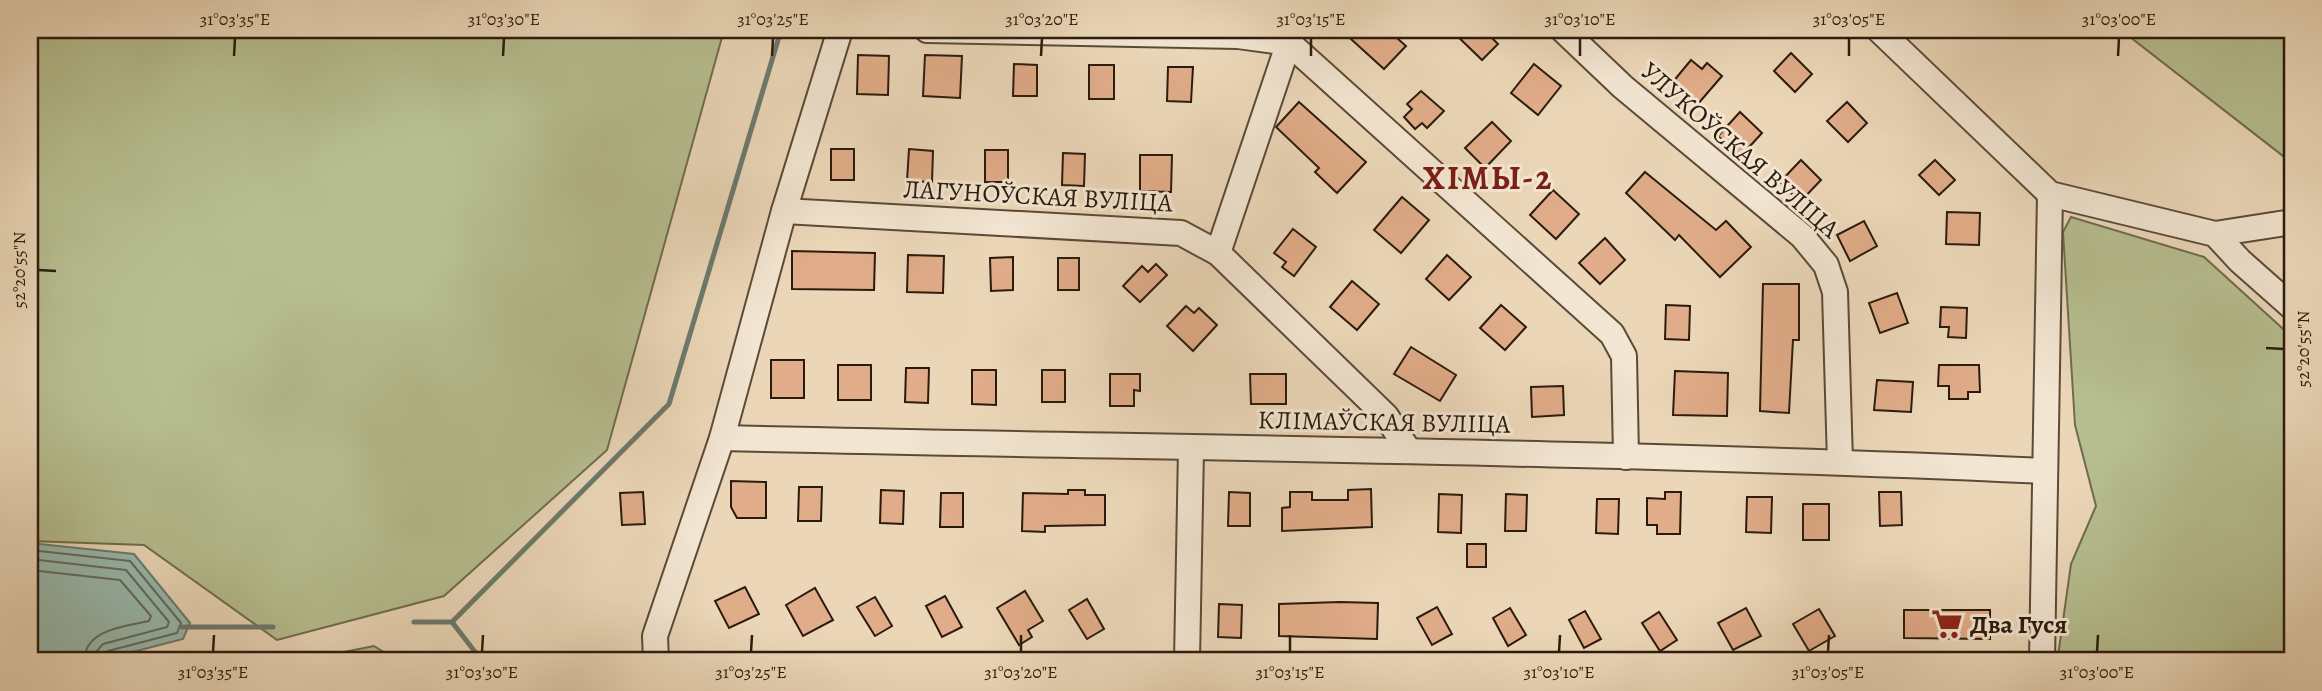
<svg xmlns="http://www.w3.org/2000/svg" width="2322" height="691" font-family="Alegreya,serif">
<rect width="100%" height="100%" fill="#ebd7b8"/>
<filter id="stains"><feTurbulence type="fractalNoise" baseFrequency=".00286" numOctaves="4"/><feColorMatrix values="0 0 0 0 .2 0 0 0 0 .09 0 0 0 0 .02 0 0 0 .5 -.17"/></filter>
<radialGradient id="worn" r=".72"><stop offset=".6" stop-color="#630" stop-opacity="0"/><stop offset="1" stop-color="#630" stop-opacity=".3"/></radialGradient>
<g fill="#b6be90" stroke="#706c4e" stroke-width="2">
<polygon points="30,30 724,30 607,450 444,596 277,640 144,545 30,541"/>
<polygon points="2121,30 2292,30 2292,163"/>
<polygon points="2071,217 2204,257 2292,337 2292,661 2061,661 2058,656 2071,564 2096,506 2075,425 2063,232"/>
<polygon points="374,646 398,661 298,661"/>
</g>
<polygon fill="#98baaf" stroke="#6c7a6e" stroke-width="2" points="30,543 134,554 190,623 183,639 98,661 30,661"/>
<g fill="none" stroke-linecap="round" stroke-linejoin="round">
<g stroke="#626a5e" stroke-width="2">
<polyline points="30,550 130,561 181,623 177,633 108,651 103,661"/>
<polyline points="30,559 126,570 169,622 167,627 103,644 96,652 94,661"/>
<path d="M30 570 120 580 151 616 149 621C124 627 85 629 84 661"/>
</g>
<g stroke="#6c7a6e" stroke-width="5">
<polyline points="414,622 452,622 669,404 781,30"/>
<polyline points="452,622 482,661"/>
<polyline points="182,627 273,627"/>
</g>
</g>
<g fill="#e1ac89" stroke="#2b1b0d" stroke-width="2">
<polygon points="1341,30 1388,30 1406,46 1384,69"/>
<polygon points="1451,30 1484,30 1498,44 1482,60"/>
<polygon points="1791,53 1812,74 1795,92 1774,71"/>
<polygon points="858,55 889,56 888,95 857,94"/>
<polygon points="925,55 962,56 960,98 923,96"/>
<polygon points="1691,60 1702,69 1707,63 1722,76 1697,105 1672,83"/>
<polygon points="1014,64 1037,65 1037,96 1013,96"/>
<polygon points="1534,64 1561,86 1538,115 1511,93"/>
<rect x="1089" y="65" width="25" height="34"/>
<polygon points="1168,67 1193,67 1191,102 1167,101"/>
<polygon points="1421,91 1444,111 1427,128 1422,123 1415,129 1404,117 1412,109 1407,104"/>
<polygon points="1299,102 1366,162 1337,193 1315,172 1319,168 1276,127"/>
<polygon points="1847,102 1867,123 1848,142 1827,121"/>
<polygon points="1740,112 1762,133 1740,157 1718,136"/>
<polygon points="1492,122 1511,141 1485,168 1465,148"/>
<rect x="831" y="149" width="23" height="31"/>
<polygon points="909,149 933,151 932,182 907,181"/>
<rect x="985" y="150" width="23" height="32"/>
<polygon points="1063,153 1085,154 1084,186 1062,185"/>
<polygon points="1140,155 1172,155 1171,192 1140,191"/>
<polygon points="1801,160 1821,180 1800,202 1780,182"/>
<polygon points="1935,160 1955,180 1939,195 1919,175"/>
<polygon points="1645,172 1716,230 1726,221 1751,247 1720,277 1679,235 1675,240 1626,193"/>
<polygon points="1553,190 1579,214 1556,239 1530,215"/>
<polygon points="1402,197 1429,220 1401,253 1374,230"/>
<polygon points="1947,212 1980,213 1979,245 1946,244"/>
<polygon points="1864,221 1877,246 1850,261 1837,235"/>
<polygon points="1293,229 1316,247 1294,276 1282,267 1286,262 1274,253"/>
<polygon points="1605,238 1625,260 1600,284 1579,263"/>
<polygon points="792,251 875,253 874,290 792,289"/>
<polygon points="908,255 944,256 943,293 907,292"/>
<polygon points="1447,255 1471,277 1449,300 1426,279"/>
<polygon points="1013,257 1013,290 991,291 990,258"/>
<rect x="1058" y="258" width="21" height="32"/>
<polygon points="1156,264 1167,275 1140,302 1123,286 1142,266 1148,272"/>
<polygon points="1352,281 1379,304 1357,330 1330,307"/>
<polygon points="1763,284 1799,284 1799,340 1793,340 1789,413 1760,411"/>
<polygon points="1897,293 1908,323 1880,333 1869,303"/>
<polygon points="1501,305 1526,327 1505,350 1480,328"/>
<polygon points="1666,305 1690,306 1689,340 1665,339"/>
<polygon points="1186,306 1194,313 1199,308 1217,325 1193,351 1167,326"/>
<polygon points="1941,307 1967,308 1966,338 1948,337 1949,327 1940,327"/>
<polygon points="1411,347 1456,375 1440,401 1394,374"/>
<rect x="771" y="360" width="33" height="38"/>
<rect x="838" y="365" width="33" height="35"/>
<polygon points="1939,365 1979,365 1980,392 1968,392 1968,399 1949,399 1949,386 1938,386"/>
<polygon points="906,368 929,368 928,403 905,402"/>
<polygon points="972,370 996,370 996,405 972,404"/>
<rect x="1042" y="370" width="23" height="32"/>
<polygon points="1675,371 1728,373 1727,416 1673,415"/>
<polygon points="1110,374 1140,374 1140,391 1134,390 1134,406 1110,406"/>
<polygon points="1250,374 1286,374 1286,404 1251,404"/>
<polygon points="1877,380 1913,382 1911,412 1874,410"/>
<polygon points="1563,386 1564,415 1532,417 1531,387"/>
<polygon points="731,481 766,482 766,518 737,518 731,507"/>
<polygon points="799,487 822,487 821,521 798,521"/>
<polygon points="1371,489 1372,527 1282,531 1282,508 1290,507 1290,492 1312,492 1312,500 1348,500 1348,490"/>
<polygon points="881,490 904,491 903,524 880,523"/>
<polygon points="1068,490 1085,490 1085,495 1105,495 1105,525 1045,526 1045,532 1022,531 1023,493 1068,494"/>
<polygon points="643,492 645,524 622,525 620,493"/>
<polygon points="1229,492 1250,493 1250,526 1228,526"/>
<polygon points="1665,492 1681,492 1680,534 1657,534 1657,525 1647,525 1647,498 1665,499"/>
<polygon points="1879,492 1901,492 1902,525 1880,526"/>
<polygon points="941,493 963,493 963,527 940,527"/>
<polygon points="1439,494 1462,495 1461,533 1438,532"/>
<polygon points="1506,494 1527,495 1526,531 1505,531"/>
<polygon points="1747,497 1772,497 1771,533 1746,532"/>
<polygon points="1597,499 1619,499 1618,534 1596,533"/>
<rect x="1803" y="504" width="26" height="36"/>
<rect x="1467" y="544" width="19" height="23"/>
<polygon points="745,587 759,614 729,628 715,601"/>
<polygon points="815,588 833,620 803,636 786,605"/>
<polygon points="1025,591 1043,621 1028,630 1032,637 1019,645 997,608"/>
<polygon points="945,596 962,627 942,637 926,606"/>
<polygon points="875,597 892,626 875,636 857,607"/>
<polygon points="1087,599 1104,629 1087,639 1069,610"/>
<polygon points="1340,602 1378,603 1377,639 1279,636 1279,604"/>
<polygon points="1219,604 1242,605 1241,638 1218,637"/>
<polygon points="1437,607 1452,634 1432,645 1417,618"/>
<polygon points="1510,608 1526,635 1508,646 1493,618"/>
<polygon points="1746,608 1761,636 1733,650 1718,623"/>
<polygon points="1819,609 1835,636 1809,651 1793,624"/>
<polygon points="1904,610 1990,610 1990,639 1904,638"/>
<polygon points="1585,611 1601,639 1584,648 1569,620"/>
<polygon points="1659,612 1677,640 1660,651 1642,623"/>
</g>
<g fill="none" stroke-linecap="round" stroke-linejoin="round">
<defs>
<g id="minor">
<polyline points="927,30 1238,36 1289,43 1612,334 1624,356 1626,457"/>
<polyline points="1563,30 1623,87 1802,236 1826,265 1835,292 1840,462"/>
<polyline points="1879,30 2050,194 2215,234 2240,261 2292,307"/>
<polyline points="784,211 1181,233 1218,253 1386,416 1409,451"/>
<polyline points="2215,234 2292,222"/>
<polyline points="1218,253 1293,30"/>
<path d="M722 438C1163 448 1604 451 2045 471"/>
<polyline points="656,661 655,636 722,438 784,211 840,30"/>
<polyline points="1187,661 1191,449"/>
<polyline points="2042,661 2050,194"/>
</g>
</defs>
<use href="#minor" stroke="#5b4a38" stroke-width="28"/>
<use href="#minor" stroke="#f2e5d1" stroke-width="24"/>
</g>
<path fill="none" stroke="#2b1b0d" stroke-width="2.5" d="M234 56 235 38M503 56 504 38M772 56 773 38M1041 56 1042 38M1311 56V38M1580 56V38M1849 56V38M2118 56 2119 38M38 270 56 271M2266 348 2284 349M213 652 214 635M482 652 483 635M751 652 752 635M1021 652V635M1290 652V635M1559 652 1560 635M1828 652 1829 635M2097 652 2098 635"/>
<defs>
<symbol id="supermarket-bare" viewBox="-9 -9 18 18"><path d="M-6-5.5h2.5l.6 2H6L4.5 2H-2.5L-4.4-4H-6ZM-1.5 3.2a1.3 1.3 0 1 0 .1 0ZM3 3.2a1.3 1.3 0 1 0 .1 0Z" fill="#8f2418" stroke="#f2e5d1" stroke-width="2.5" paint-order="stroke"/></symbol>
</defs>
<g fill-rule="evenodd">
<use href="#supermarket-bare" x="1925" y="602" width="44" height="44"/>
</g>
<g text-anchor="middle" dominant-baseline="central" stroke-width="6" stroke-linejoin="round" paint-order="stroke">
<g font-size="26" fill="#2b1b0d" stroke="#f2e5d1">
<text transform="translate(1740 150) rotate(41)">УЛУКОЎСКАЯ ВУЛІЦА</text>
<text transform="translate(1038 196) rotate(3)">ЛАГУНОЎСКАЯ ВУЛІЦА</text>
<text transform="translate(1384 422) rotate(1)">КЛІМАЎСКАЯ ВУЛІЦА</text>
</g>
<g font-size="26" font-weight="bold" fill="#2b1b0d" stroke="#f2e5d1" text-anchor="start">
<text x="1970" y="624">Два Гуся</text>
</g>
<g font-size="33" font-weight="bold" letter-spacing="2" fill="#7a1f14" stroke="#f2e5d1">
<text x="1488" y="177">ХІМЫ-2</text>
</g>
</g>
<rect width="2322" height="691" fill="none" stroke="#ebd7b8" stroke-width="77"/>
<rect x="38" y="38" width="2246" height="614" fill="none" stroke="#2b1b0d" stroke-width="2.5"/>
<g font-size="18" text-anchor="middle" fill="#2b1b0d">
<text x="235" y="25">31°03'35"E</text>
<text x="504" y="25">31°03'30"E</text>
<text x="773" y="25">31°03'25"E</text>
<text x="1042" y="25">31°03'20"E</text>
<text x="1311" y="25">31°03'15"E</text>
<text x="1580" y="25">31°03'10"E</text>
<text x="1849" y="25">31°03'05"E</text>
<text x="2119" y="25">31°03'00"E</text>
<text transform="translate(19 270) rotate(-90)" y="6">52°20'55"N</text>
<text transform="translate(2303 349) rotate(-90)" y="6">52°20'55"N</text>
<text x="213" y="678">31°03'35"E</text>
<text x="482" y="678">31°03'30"E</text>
<text x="751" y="678">31°03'25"E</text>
<text x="1021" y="678">31°03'20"E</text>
<text x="1290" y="678">31°03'15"E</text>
<text x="1559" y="678">31°03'10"E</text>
<text x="1828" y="678">31°03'05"E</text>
<text x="2097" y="678">31°03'00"E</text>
</g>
<rect width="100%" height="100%" filter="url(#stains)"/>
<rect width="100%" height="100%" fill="url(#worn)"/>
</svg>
